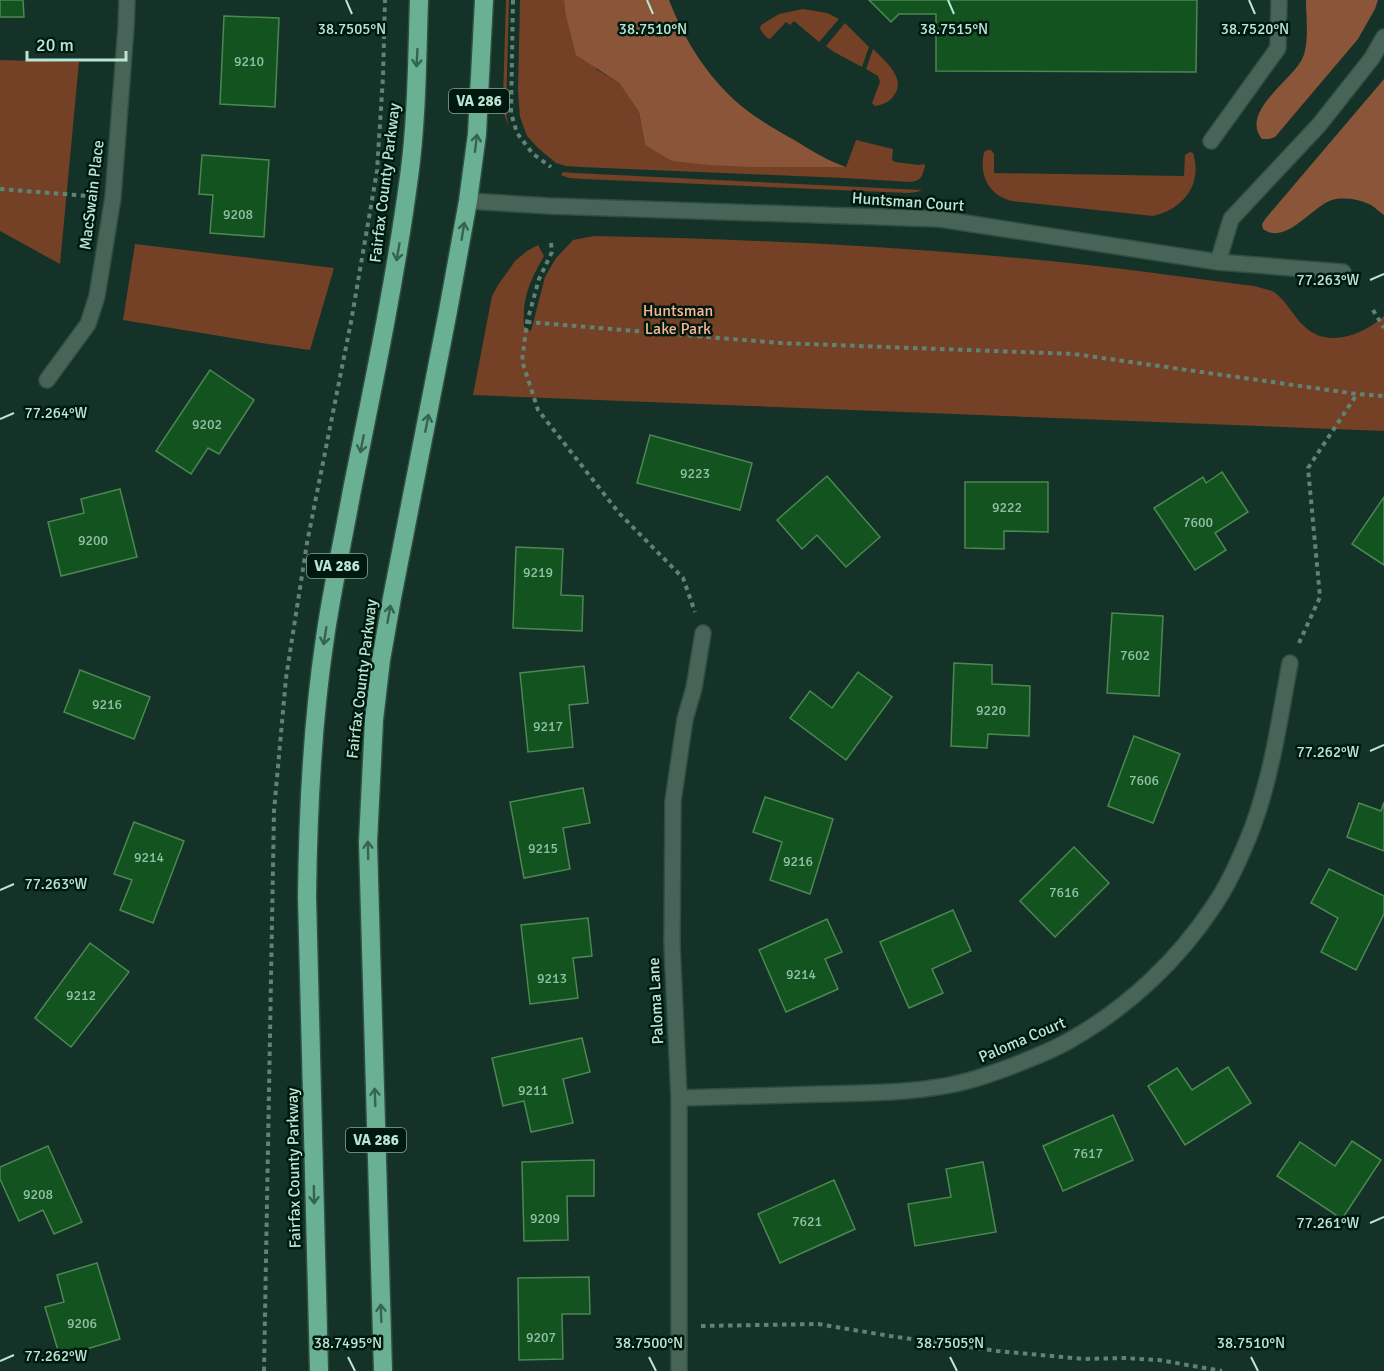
<svg xmlns="http://www.w3.org/2000/svg" width="1384" height="1371" font-family="Signika,sans-serif">
<rect width="100%" height="100%" fill="#143227"/>
<g fill="#744026">
<polygon points="506,0 509,0 506,111 508,126 504,113 503,98"/>
<path d="M520 0H564L596 69 619 83 639 112 645 145 804 166 846 167 856 140 893 149 892 160 895 162 919 165 924 164 925 166C922 177 921 181 910 182L844 178 580 167 566 166 556 163 539 149 527 136 520 117 518 91Z"/>
<polygon points="803,9 827,13 839,19 819,42 794,21 790,25 786,22 770,39 766,37 760,29 761,25 779,14"/>
<polygon points="845,23 869,47 862,67 834,52 826,46"/>
<path d="M873 49C885 61 909 80 892 98 887 103 882 105 875 106L872 103 880 82 878 76 866 69Z"/>
<polygon points="0,60 79,62 60,264 0,231"/>
<path d="M988 150H991L994 154V173L1184 176 1185 155 1190 152 1193 153C1203 185 1183 209 1153 216L1012 201C988 195 979 175 984 152Z"/>
<polygon points="563,172 575,173 922,190 917,192 908,193 584,179 569,178 561,175"/>
<path d="M594 236C756 239 918 247 1079 264 1137 270 1196 279 1254 286 1260 288 1267 289 1272 291 1284 297 1294 317 1304 326 1327 349 1363 335 1384 316V431L473 395 492 296 498 285 515 261 527 251 538 245 544 256C530 281 522 297 524 326L531 331 545 277 556 258 573 240Z"/>
<polygon points="135,244 334,268 310,350 268,344 123,320"/>
</g>
<g fill="#8b553a">
<path d="M564 0H669C686 44 711 83 749 112 764 123 780 132 796 141 812 151 828 161 846 167H753L709 165 672 161 645 145 639 112 619 83 576 55 566 16Z"/>
<path d="M1306 0H1378L1375 9 1358 39 1275 137 1269 139H1262C1240 113 1290 81 1301 61 1310 47 1306 16 1306 0Z"/>
<path d="M1384 79V215C1379 212 1374 206 1369 204 1358 199 1344 197 1332 200 1312 206 1286 246 1263 229L1262 224 1266 218Z"/>
</g>
<g fill="#135320" stroke="#4b8852" stroke-width="1.5">
<polygon points="0,0 23,0 24,17 0,17"/>
<polygon points="869,0 1197,0 1196,72 936,71 936,14 899,14 891,22"/>
<polygon points="224,16 279,18 275,107 220,104"/>
<polygon points="202,155 269,160 264,237 210,233 213,195 199,194"/>
<polygon points="210,370 254,400 219,454 208,448 191,474 156,451"/>
<polygon points="650,435 752,463 740,510 637,483"/>
<polygon points="1222,472 1248,512 1215,533 1226,550 1195,570 1154,508 1203,477 1206,483"/>
<polygon points="827,476 880,537 846,567 817,535 802,549 777,520"/>
<polygon points="965,482 1048,482 1048,532 1004,531 1004,549 965,548"/>
<polygon points="120,489 137,557 61,576 48,522 84,513 81,499"/>
<polygon points="1384,497 1384,565 1352,544"/>
<polygon points="516,547 563,549 561,595 583,596 582,631 513,628"/>
<polygon points="1112,613 1163,616 1159,696 1107,693"/>
<polygon points="954,663 992,665 992,684 1030,686 1029,736 988,734 987,748 951,746"/>
<polygon points="584,666 588,703 569,705 573,747 528,752 520,673"/>
<polygon points="80,670 150,697 134,739 64,712"/>
<polygon points="858,672 892,697 846,760 790,718 810,691 832,708"/>
<polygon points="1134,736 1180,754 1153,823 1108,806"/>
<polygon points="583,788 590,823 563,828 570,869 524,878 510,802"/>
<polygon points="765,797 833,819 810,894 770,880 782,842 753,832"/>
<polygon points="1384,802 1384,851 1347,837 1359,803 1381,811"/>
<polygon points="134,822 184,841 153,923 120,910 132,880 114,874"/>
<polygon points="1074,847 1109,883 1055,937 1020,901"/>
<polygon points="1329,869 1384,896 1384,914 1356,970 1321,952 1338,918 1311,903"/>
<polygon points="953,910 971,951 932,969 943,993 909,1008 880,942"/>
<polygon points="588,918 592,956 573,958 578,998 530,1004 521,925"/>
<polygon points="827,919 842,952 825,959 838,989 786,1012 759,950"/>
<polygon points="90,943 129,972 71,1047 35,1018"/>
<polygon points="582,1038 590,1072 563,1079 573,1123 531,1132 524,1101 503,1106 492,1058"/>
<polygon points="1228,1067 1251,1103 1185,1145 1148,1086 1177,1068 1192,1090"/>
<polygon points="1113,1115 1133,1160 1063,1191 1043,1146"/>
<polygon points="1352,1141 1381,1160 1342,1219 1277,1176 1300,1142 1335,1166"/>
<polygon points="48,1146 82,1222 54,1234 43,1210 19,1221 0,1179 0,1167"/>
<polygon points="594,1160 594,1196 567,1196 568,1240 524,1241 522,1162"/>
<polygon points="983,1162 996,1232 915,1246 908,1204 951,1197 946,1169"/>
<polygon points="834,1180 855,1229 780,1263 758,1214"/>
<polygon points="97,1263 120,1339 60,1357 45,1307 64,1302 57,1275"/>
<polygon points="589,1277 590,1314 562,1314 563,1359 519,1360 518,1278"/>
</g>
<g fill="none" stroke-linecap="round" stroke-linejoin="round">
<defs>
<g id="minor">
<polyline points="1211,141 1278,48 1279,0"/>
<polyline points="468,201 550,206 940,219 1218,262 1343,272"/>
<polyline points="1218,262 1231,219 1319,125 1372,58 1384,37"/>
<polyline points="47,380 88,324 97,296 113,197 126,27 127,0"/>
<path d="M679 1098C727 1097 776 1095 824 1094 866 1093 908 1093 950 1085 972 1081 994 1073 1015 1065 1034 1057 1054 1050 1072 1039 1128 1007 1178 960 1213 907 1229 884 1243 852 1253 826 1272 774 1280 717 1290 663"/>
<polyline points="679,1371 679,1098 672,944 673,801 685,719 694,688 703,633"/>
</g>
<g id="highway">
<path d="M319 1371 307 897C308 810 312 724 325 638 332 589 343 540 352 490 373 386 395 282 409 177 417 119 417 59 419 0"/>
<polyline points="383,1371 368,842 374,720 381,660 392,598 448,311 468,201 477,134 484,0"/>
</g>
</defs>
<use href="#minor" stroke="#2f4f43" stroke-width="18"/>
<use href="#highway" stroke="#2f4f43" stroke-width="21"/>
<g stroke="#608375" stroke-width="4" stroke-dasharray="4.5 4.5" stroke-linecap="butt">
<polyline points="513,0 511,113 517,133 533,154 551,167"/>
<polyline points="0,189 88,196"/>
<polyline points="551,243 552,252 539,279 527,322 522,361 538,410 619,513 683,578 695,612"/>
<polyline points="1373,310 1384,328"/>
<polyline points="527,322 780,343 1074,354 1357,394 1384,396"/>
<polyline points="1299,643 1320,597 1308,468 1357,394"/>
<polyline points="701,1326 818,1324 890,1336 997,1351 1084,1359 1124,1358 1159,1360 1222,1371"/>
<polyline points="264,1371 274,811 286,678 307,543 351,322 377,171 383,77 385,0"/>
</g>
<use href="#minor" stroke="#486358" stroke-width="15"/>
<use href="#highway" stroke="#6ab094" stroke-width="18"/>
</g>
<defs><path id="oneway-shaft" d="M-6 0H5M1.5-3L5.5 0L1.5 3" fill="none" stroke-width="1.6" stroke-linecap="round" stroke-linejoin="round" transform="scale(1.5)"/></defs>
<g stroke="#356452">
<use href="#oneway-shaft" transform="translate(417 58) rotate(93)"/>
<use href="#oneway-shaft" transform="translate(476 143) rotate(-83)"/>
<use href="#oneway-shaft" transform="translate(463 231) rotate(-81)"/>
<use href="#oneway-shaft" transform="translate(398 252) rotate(100)"/>
<use href="#oneway-shaft" transform="translate(427 423) rotate(-79)"/>
<use href="#oneway-shaft" transform="translate(362 444) rotate(101)"/>
<use href="#oneway-shaft" transform="translate(389 614) rotate(-80)"/>
<use href="#oneway-shaft" transform="translate(325 636) rotate(99)"/>
<use href="#oneway-shaft" transform="translate(368 850) rotate(-91)"/>
<use href="#oneway-shaft" transform="translate(375 1097) rotate(-92)"/>
<use href="#oneway-shaft" transform="translate(314 1195) rotate(89)"/>
<use href="#oneway-shaft" transform="translate(381 1313) rotate(-92)"/>
</g>
<path fill="none" stroke="#bbe6d3" stroke-width="2" d="M346 0 352 14M647 0 653 14M948 0 954 14M1249 0 1255 14M1370 280 1384 274M0 419 14 413M1370 751 1384 745M0 890 14 884M1370 1223 1384 1217M348 1357 355 1371M649 1357 656 1371M950 1357 957 1371M1251 1357 1258 1371M0 1361 14 1355"/>
<g text-anchor="middle" dominant-baseline="central" stroke-width="5" stroke-linejoin="round" paint-order="stroke">
<g font-size="14" fill="#91c1a6">
<text x="249" y="61">9210</text>
<text x="238" y="214">9208</text>
<text x="207" y="424">9202</text>
<text x="695" y="473">9223</text>
<text x="1007" y="507">9222</text>
<text x="1198" y="522">7600</text>
<text x="93" y="540">9200</text>
<text x="538" y="572">9219</text>
<text x="1135" y="655">7602</text>
<text x="107" y="704">9216</text>
<text x="991" y="710">9220</text>
<text x="548" y="726">9217</text>
<text x="1144" y="780">7606</text>
<text x="543" y="848">9215</text>
<text x="149" y="857">9214</text>
<text x="798" y="861">9216</text>
<text x="1064" y="892">7616</text>
<text x="801" y="974">9214</text>
<text x="552" y="978">9213</text>
<text x="81" y="995">9212</text>
<text x="533" y="1090">9211</text>
<text x="1088" y="1153">7617</text>
<text x="38" y="1194">9208</text>
<text x="545" y="1218">9209</text>
<text x="807" y="1221">7621</text>
<text x="82" y="1323">9206</text>
<text x="541" y="1337">9207</text>
</g>
<g fill="#001910" stroke="#83a898" stroke-width="1.5">
<rect x="449" y="89" width="60" height="24" rx="4.5"/>
<rect x="307" y="554" width="60" height="24" rx="4.5"/>
<rect x="346" y="1128" width="60" height="24" rx="4.5"/>
</g>
<g font-size="15" font-weight="bold" fill="#bbe6d3">
<text x="479" y="101">VA 286</text>
<text x="337" y="566">VA 286</text>
<text x="376" y="1140">VA 286</text>
</g>
<g font-size="16" fill="#bbe6d3" stroke="#001910">
<text transform="translate(385 183) rotate(-83)">Fairfax County Parkway</text>
<text transform="translate(92 195) rotate(-83)">MacSwain Place</text>
<text transform="translate(908 202) rotate(4)">Huntsman Court</text>
<text transform="translate(362 679) rotate(-83)">Fairfax County Parkway</text>
<text transform="translate(656 1001) rotate(-93)">Paloma Lane</text>
<text transform="translate(1022 1040) rotate(-23)">Paloma Court</text>
<text transform="translate(294 1168) rotate(-91)">Fairfax County Parkway</text>
</g>
<g font-size="16" fill="#f8b494" stroke="#001910">
<text x="678" y="311">Huntsman<tspan x="678" dy="18">Lake Park</tspan></text>
</g>
</g>
<g font-size="15" text-anchor="middle" fill="#bbe6d3" stroke="#001910" stroke-width="5" stroke-linejoin="round" paint-order="stroke">
<text x="954" y="34">38.7515°N</text>
<text x="352" y="34">38.7505°N</text>
<text x="653" y="34">38.7510°N</text>
<text x="1255" y="34">38.7520°N</text>
<text x="1328" y="285">77.263°W</text>
<text x="56" y="418">77.264°W</text>
<text x="1328" y="757">77.262°W</text>
<text x="56" y="889">77.263°W</text>
<text x="1328" y="1228">77.261°W</text>
<text x="348" y="1348">38.7495°N</text>
<text x="649" y="1348">38.7500°N</text>
<text x="950" y="1348">38.7505°N</text>
<text x="1251" y="1348">38.7510°N</text>
<text x="56" y="1361">77.262°W</text>
</g>
<path d="M27 51v9h99v-9" fill="none" stroke="#bbe6d3" stroke-width="3"/>
<text x="36" y="51" font-size="18" fill="#bbe6d3" stroke="#001910" stroke-width="4.5" paint-order="stroke">20 m</text>
</svg>
